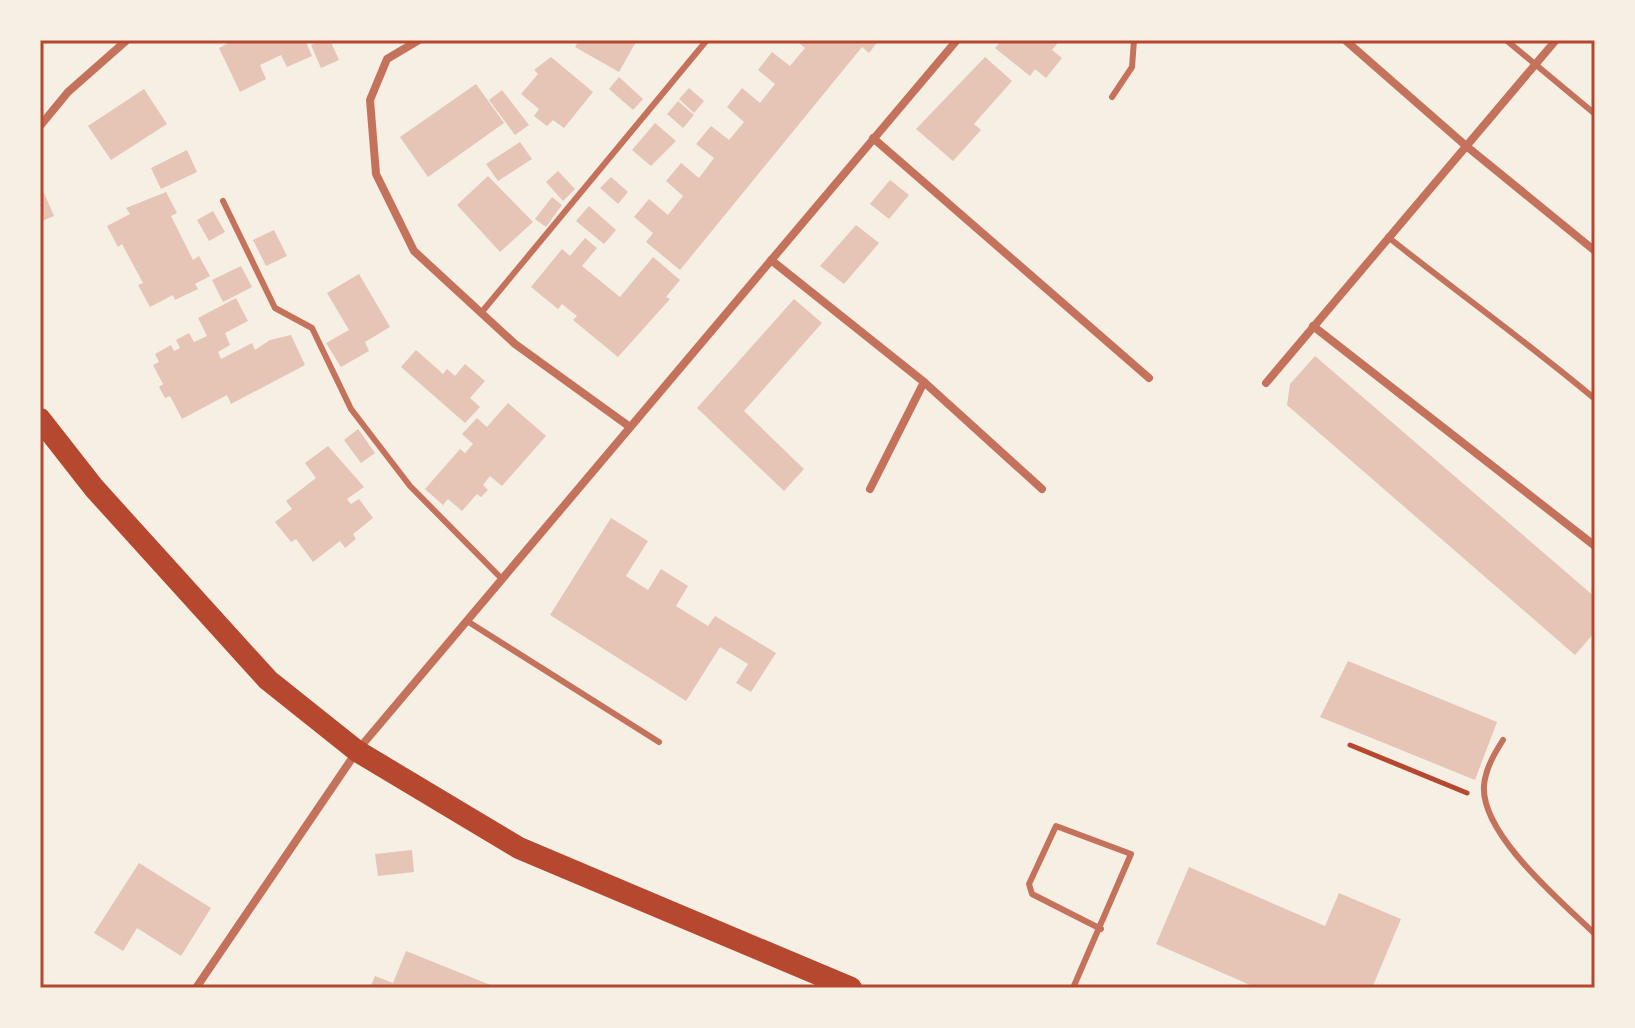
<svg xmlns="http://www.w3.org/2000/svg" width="1635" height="1028" font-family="Figtree,sans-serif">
<rect width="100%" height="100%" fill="#f6efe4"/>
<g fill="#e6c5b7">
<polygon points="234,40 305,40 312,56 287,67 281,55 260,65 266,79 240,92 219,48"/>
<polygon points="322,40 330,40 339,60 321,68 311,45"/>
<polygon points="579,40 637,40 619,72 575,47"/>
<polygon points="795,40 879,40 869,53 862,47 680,270 646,242 653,233 634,217 649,199 668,215 683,196 666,181 681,163 699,178 714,158 696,144 711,126 729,140 744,122 727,107 742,88 760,103 775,84 758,70 772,52 790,66 805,48"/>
<polygon points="1002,40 1060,40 1052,50 1062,58 1046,78 1035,69 1030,76 995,48"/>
<polygon points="551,57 593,92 564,128 553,120 547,126 534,116 539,109 521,94 538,74 534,70"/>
<polygon points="985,57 1012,81 974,124 981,130 953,161 916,129"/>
<polygon points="619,77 643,99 633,110 609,89"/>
<polygon points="476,84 504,123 428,177 400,137"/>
<polygon points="689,88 704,101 694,113 679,99"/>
<polygon points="144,89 167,124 111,160 88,126"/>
<polygon points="502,90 529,125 515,135 489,100"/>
<polygon points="678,101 694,115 683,128 667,114"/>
<polygon points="655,123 676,141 651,166 632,150"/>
<polygon points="520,142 532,159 498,181 486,164"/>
<polygon points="187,150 197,172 161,189 151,168"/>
<polygon points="558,171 575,189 563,201 546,182"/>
<polygon points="488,176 533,222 500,252 457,205"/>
<polygon points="611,177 628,192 618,204 600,188"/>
<polygon points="890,180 909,195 889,219 870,204"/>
<polygon points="166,192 177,213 171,216 193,260 199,256 210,276 195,284 198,289 175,300 173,295 150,307 138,285 143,283 122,244 118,247 107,226 130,214 126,208"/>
<polygon points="44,193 54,216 40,222 40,194"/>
<polygon points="552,197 562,205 546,227 535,219"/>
<polygon points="589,206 616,230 604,244 576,221"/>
<polygon points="213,211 225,232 209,241 197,220"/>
<polygon points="856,225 879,243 844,284 820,266"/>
<polygon points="274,230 287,256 266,266 253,240"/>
<polygon points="585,238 597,248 582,266 620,297 653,257 680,280 666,297 670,299 618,357 573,320 577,316 562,304 558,309 531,287 562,249 570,256"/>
<polygon points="241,266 252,287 223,302 212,280"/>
<polygon points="359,274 390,327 365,342 369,351 341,367 326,343 349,330 327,293"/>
<polygon points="236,298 248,321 225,333 230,345 218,352 221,359 252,343 255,350 270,340 291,335 305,365 231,404 227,395 182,419 170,396 165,398 159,387 163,384 153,365 159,362 155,354 171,345 174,351 180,348 176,340 189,333 194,342 207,336 198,318"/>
<polygon points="794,299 822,323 744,411 804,469 784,491 697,408"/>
<polygon points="416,350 443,374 447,369 455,376 465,364 485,381 470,398 480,407 465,423 401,367"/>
<polygon points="1315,356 1595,597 1595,632 1575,655 1287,405 1290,384"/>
<polygon points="508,403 546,436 502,486 490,476 483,485 488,490 481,497 477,494 462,511 448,499 443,505 425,489 460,449 465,453 473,444 462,434 477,418 487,427"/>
<polygon points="358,429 375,453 361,463 344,440"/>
<polygon points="328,446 364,487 347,499 351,504 359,499 373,518 353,534 356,539 345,548 340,541 313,562 296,539 291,542 275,522 292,509 286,501 316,478 305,463"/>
<polygon points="611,518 648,541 626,576 648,590 661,569 688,586 676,606 708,626 715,616 776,653 751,692 736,683 748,664 720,647 686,701 550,615"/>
<polygon points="1348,661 1497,722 1475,780 1320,717"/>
<polygon points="412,850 414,872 378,876 375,854"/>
<polygon points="139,863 211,908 181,956 137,928 123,951 94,933"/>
<polygon points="1189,867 1325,926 1339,893 1401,919 1372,988 1257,988 1156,944"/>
<polygon points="406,951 498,988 370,988 375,976 393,983"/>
</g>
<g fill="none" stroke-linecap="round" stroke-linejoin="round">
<polyline stroke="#b5482f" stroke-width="5" points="1350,745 1467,793"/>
<g stroke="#c5725c" stroke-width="6">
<polyline points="1506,40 1595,114"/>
<polyline points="1112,97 1132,67 1134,40"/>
<polyline points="223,201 275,308 312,328 351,409 410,486 502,579"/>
<path d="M1388 237C1457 292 1527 342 1595 399"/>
<polyline points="481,313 707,40"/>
<polyline points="467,621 659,742"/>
<path d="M1503 740C1494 754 1486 768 1484 785 1480 834 1562 902 1595 934"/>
<polyline points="1073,988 1131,854 1056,826 1029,884 1032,894 1101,929"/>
</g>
<g stroke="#c5725c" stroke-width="8">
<polyline points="419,40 387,59 370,100 376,174 414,251 515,344 630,427"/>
<polyline points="1345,40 1465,145 1595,251"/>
<polyline points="40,126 68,92 127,40"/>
<polyline points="873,138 1149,378"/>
<polyline points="771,260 924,382 1042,489"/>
<polyline points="1313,326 1595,546"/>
<polyline points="1266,383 1556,40"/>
<polyline points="870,489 924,382"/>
<polyline points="196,988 357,751 957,40"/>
</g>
<polyline stroke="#b5482f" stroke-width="22" points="40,419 94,488 268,680 357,751 519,848 851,988"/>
</g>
<rect width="1635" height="1028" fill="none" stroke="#f6efe4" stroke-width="84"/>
<rect x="42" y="42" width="1551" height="944" fill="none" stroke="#b5482f" stroke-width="3"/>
</svg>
